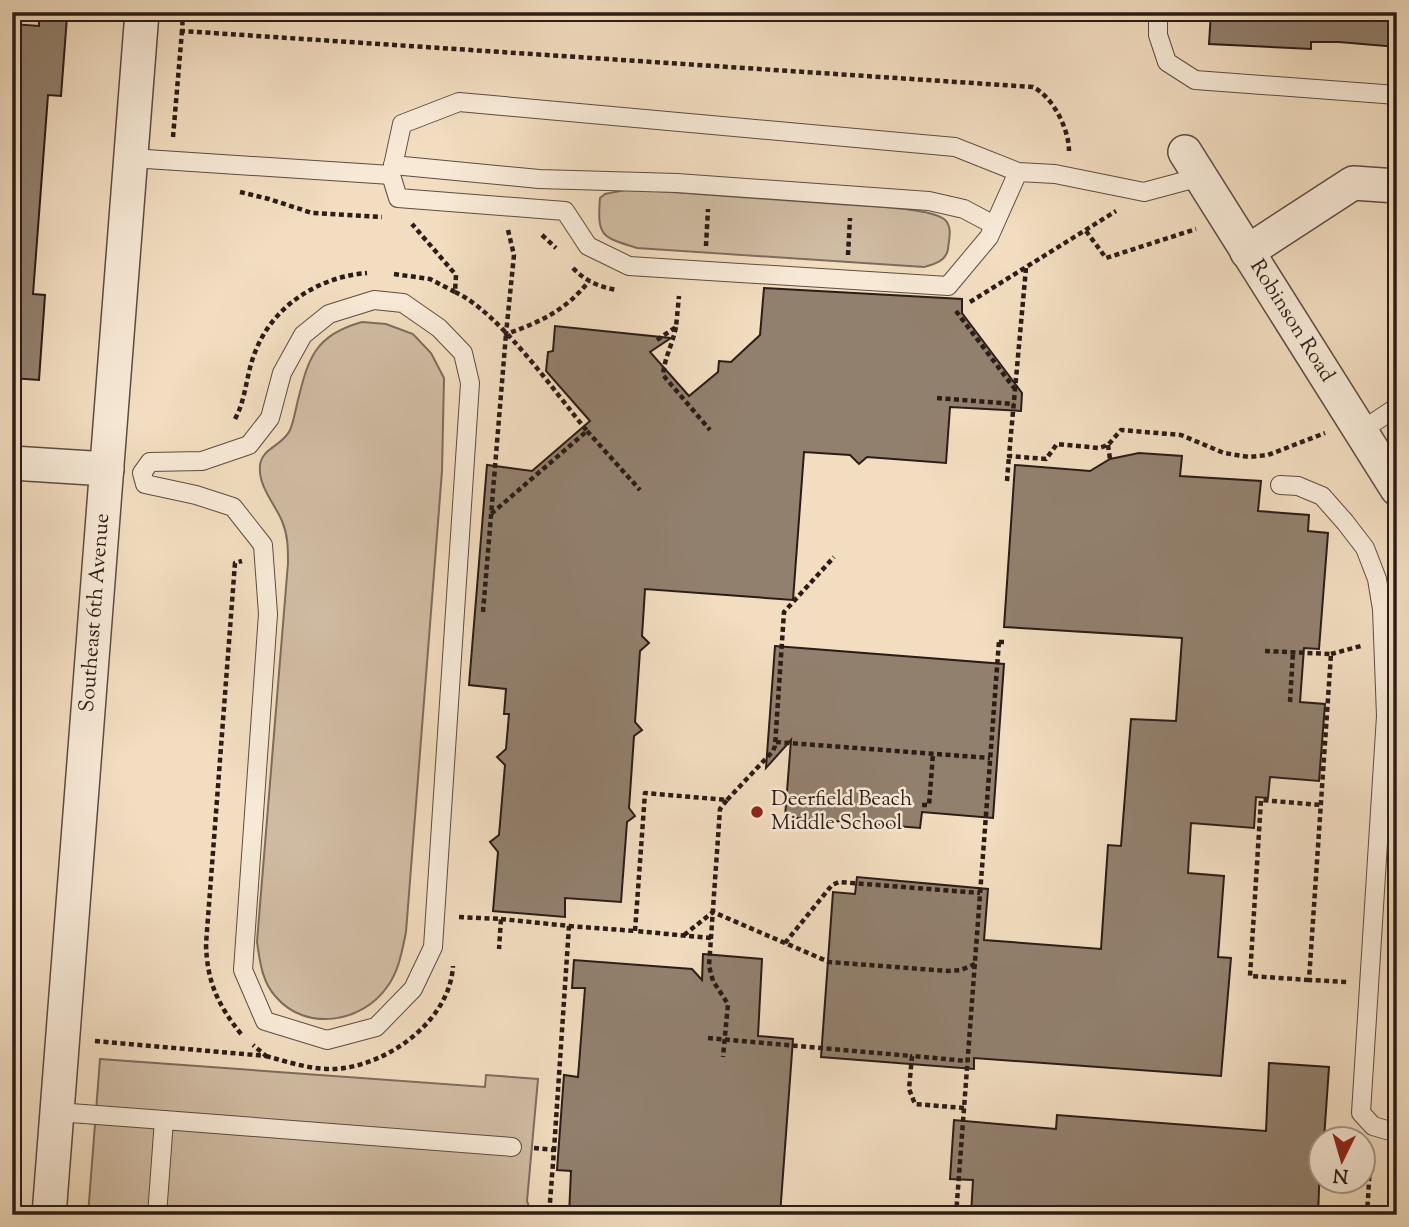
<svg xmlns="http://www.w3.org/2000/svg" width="1409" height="1227" font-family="'Sorts Mill Goudy',serif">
<rect width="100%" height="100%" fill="#f2ddc0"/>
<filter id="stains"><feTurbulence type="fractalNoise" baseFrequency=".00286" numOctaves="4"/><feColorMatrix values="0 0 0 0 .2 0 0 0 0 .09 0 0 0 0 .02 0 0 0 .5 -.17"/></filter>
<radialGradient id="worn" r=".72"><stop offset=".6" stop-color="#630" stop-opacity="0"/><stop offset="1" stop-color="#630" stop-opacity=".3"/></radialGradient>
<g fill="#d0bca3" stroke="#7e6c5c" stroke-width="2">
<path d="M630 189C700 194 769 199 838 204 860 206 928 207 944 219 953 226 949 239 948 249 946 261 935 264 924 267L637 248C601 237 597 236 600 198L605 194Z"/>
<path d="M362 322 386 324 413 334 431 353 444 378 442 471 406 932C402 951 399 971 387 987 362 1023 306 1032 276 997 262 982 260 962 257 942L288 563C288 548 288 535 282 521 275 504 258 486 260 466 261 448 283 446 290 430 293 423 295 413 297 404 308 359 314 335 362 322Z"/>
<polygon points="100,1059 485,1087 486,1075 538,1079 527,1201 532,1215 88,1215"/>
</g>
<g fill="#92806e" stroke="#2b1c16" stroke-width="2">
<polygon points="1211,12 1397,12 1397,47 1339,42 1311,42 1311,49 1209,44"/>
<polygon points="39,15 67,17 61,96 48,95 33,294 45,295 39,380 12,378 12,24 39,26"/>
<polygon points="764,288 962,299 962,313 1022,393 1021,411 950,407 946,463 867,457 859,464 850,455 804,452 793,600 645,589 642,636 649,643 640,651 635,722 642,730 634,736 629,808 635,816 627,822 621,902 565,898 565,917 493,911 498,852 490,842 499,835 505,765 497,757 506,749 509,714 504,714 506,689 469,685 487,465 532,471 590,421 546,371 548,352 553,351 555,326 671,338 650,352 689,396 718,372 719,361 731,362 760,335"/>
<polygon points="1139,453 1182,456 1180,476 1261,481 1258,511 1309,515 1308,531 1328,533 1319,649 1304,648 1300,702 1325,704 1319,781 1270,777 1268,798 1256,797 1254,828 1191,823 1188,873 1224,876 1218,957 1231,958 1221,1076 974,1058 974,1069 821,1057 833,892 855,894 857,877 988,889 984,940 1101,949 1108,845 1121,846 1131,719 1176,721 1182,638 1004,627 1015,465 1090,471 1110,459"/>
<polygon points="775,646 1004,664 993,818 922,812 920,828 785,817 791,740 766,768"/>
<polygon points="703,954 762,959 758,1036 793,1039 780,1215 569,1215 571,1171 557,1170 564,1075 578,1077 585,988 572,988 574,960 692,969 702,980"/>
<polygon points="1269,1063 1329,1067 1324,1139 1321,1139 1318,1215 971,1215 973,1180 950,1179 954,1120 1056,1129 1057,1115 1266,1131"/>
</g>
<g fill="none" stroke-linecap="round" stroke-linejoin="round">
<defs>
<g id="lane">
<polyline points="1158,12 1158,35 1167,62 1195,80 1397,95"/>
<polyline points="131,158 391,175"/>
<polyline points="393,165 539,179 677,183 929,201 964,209 994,225"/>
<polyline points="1018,172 989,237 948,286 629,266 588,246 565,211 398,198 391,175 402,124 459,102 955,147 1018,172 1055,174 1144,192 1200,177"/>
<polygon points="374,300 403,303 439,328 463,353 470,383 433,947 413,989 376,1027 327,1040 265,1021 243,970 268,614 263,545 233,507 196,495 145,484 142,473 150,462 202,461 249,445 270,418 282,373 303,335 329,314"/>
<polyline points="1361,431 1397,407"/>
<polyline points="1280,485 1298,486 1322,496 1345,522 1365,548 1377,579 1382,609 1386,716 1361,1113 1373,1126 1397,1133"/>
<polyline points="57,1112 164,1120"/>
<polyline points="157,1215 164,1120 512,1147"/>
</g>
<g id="street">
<path id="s1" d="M1185 152 1397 489"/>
<polyline points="1247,252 1353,183 1397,186"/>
<polyline points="12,463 107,469"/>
<path id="s2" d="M49 1215 142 12"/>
</g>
</defs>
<use href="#lane" stroke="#5d4c40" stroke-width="20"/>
<use href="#street" stroke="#5d4c40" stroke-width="36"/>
<g stroke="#2b1c16" stroke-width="4.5" stroke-dasharray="5 3.5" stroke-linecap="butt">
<path d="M183 12 182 31 1033 87C1053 97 1069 129 1069 151"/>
<polyline points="173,137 182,31"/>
<polyline points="240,192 269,199 312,213 382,217"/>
<path d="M508 230 514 255 506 334C541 322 566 310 589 281"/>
<polyline points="1086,231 1106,258 1196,229"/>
<polyline points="542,235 556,248"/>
<polyline points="706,246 708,209"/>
<polyline points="848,255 850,218"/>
<path d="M573 268C585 281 599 287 617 290"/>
<polyline points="1026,268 1009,456 1046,459 1057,444 1099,448 1108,445 1121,430 1181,435 1224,453 1249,457 1268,455 1325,433"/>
<polyline points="394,274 430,279 455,292 456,275 412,224"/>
<path d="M455 292C499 312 554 391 587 431L491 514"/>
<polyline points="970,302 1116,211"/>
<polyline points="956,311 1014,388"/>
<path d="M676 327C672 346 665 356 663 375L710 430"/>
<polyline points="657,340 676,327 679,296"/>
<polyline points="937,398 1014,404"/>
<path d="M235 419C246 399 246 376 254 355 271 307 317 277 367 273"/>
<polyline points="587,431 640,490"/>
<polyline points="1108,445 1110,459"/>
<polyline points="1007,481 1009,456"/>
<polyline points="1391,520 1397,530"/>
<polyline points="483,612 506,334"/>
<polyline points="999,642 1006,642"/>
<polyline points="1265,651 1331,654 1309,980 1347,982"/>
<polyline points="1331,654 1361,646"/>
<polyline points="1290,702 1293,652"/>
<polyline points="776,742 990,758"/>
<polyline points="727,800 773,751 775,746 784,612 834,557"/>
<polyline points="922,805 929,805 933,754"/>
<polyline points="459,917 501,919 499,949"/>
<polyline points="501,919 569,926 554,1150"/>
<polyline points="569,926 635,931"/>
<polyline points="684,935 713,912 785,943"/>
<polyline points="711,938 635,931 645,793 727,800 720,809 709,966 713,981 728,1004 723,1057"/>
<polyline points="975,964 961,970 948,971 829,962 785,943 832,885 839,882 980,893"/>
<polyline points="1309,980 1250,976 1261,800 1321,805"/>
<path d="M241 1034C218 1005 207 982 206 944L235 563 242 561"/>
<polyline points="708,1038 912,1056"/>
<polyline points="95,1041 266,1056 253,1045"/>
<path d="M266 1056C288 1062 312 1070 335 1069 387 1066 450 1021 453 966"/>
<polyline points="964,1108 915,1104 909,1089 912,1056 967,1061"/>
<polyline points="534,1148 554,1150 549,1215"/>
<polyline points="956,1215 999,641"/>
<polyline points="1367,1215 1371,1149"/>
</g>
<use href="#lane" stroke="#f7e9d6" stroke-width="18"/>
<use href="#street" stroke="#f7e9d6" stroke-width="33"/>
</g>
<circle fill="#8f2418" stroke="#f7e9d6" stroke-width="2.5" cx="757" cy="812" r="7"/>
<g text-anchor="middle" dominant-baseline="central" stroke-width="5" stroke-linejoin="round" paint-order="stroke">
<g font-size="21" fill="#2b1c16" stroke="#f7e9d6">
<text stroke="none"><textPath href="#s1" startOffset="200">Robinson Road</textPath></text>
<text stroke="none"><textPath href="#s2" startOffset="604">Southeast 6th Avenue</textPath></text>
</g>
<g font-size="21" fill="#2b1c16" stroke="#f7e9d6" text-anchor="start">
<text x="771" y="800">Deerfield Beach<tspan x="771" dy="24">Middle School</tspan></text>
</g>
</g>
<rect width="1409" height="1227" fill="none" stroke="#f2ddc0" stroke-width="42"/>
<rect x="14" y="14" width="1381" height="1199" fill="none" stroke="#2b1c16" stroke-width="3.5"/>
<rect x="21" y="21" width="1367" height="1185" fill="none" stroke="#2b1c16" stroke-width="2"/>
<g transform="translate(1342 1160) rotate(185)"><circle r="33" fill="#f7e9d6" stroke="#a59789" stroke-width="2"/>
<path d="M0-5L12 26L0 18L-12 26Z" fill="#8f2418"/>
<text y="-10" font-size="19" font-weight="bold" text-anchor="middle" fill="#2b1c16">N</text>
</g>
<rect width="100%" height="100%" filter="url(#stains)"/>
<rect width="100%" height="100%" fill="url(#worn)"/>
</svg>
